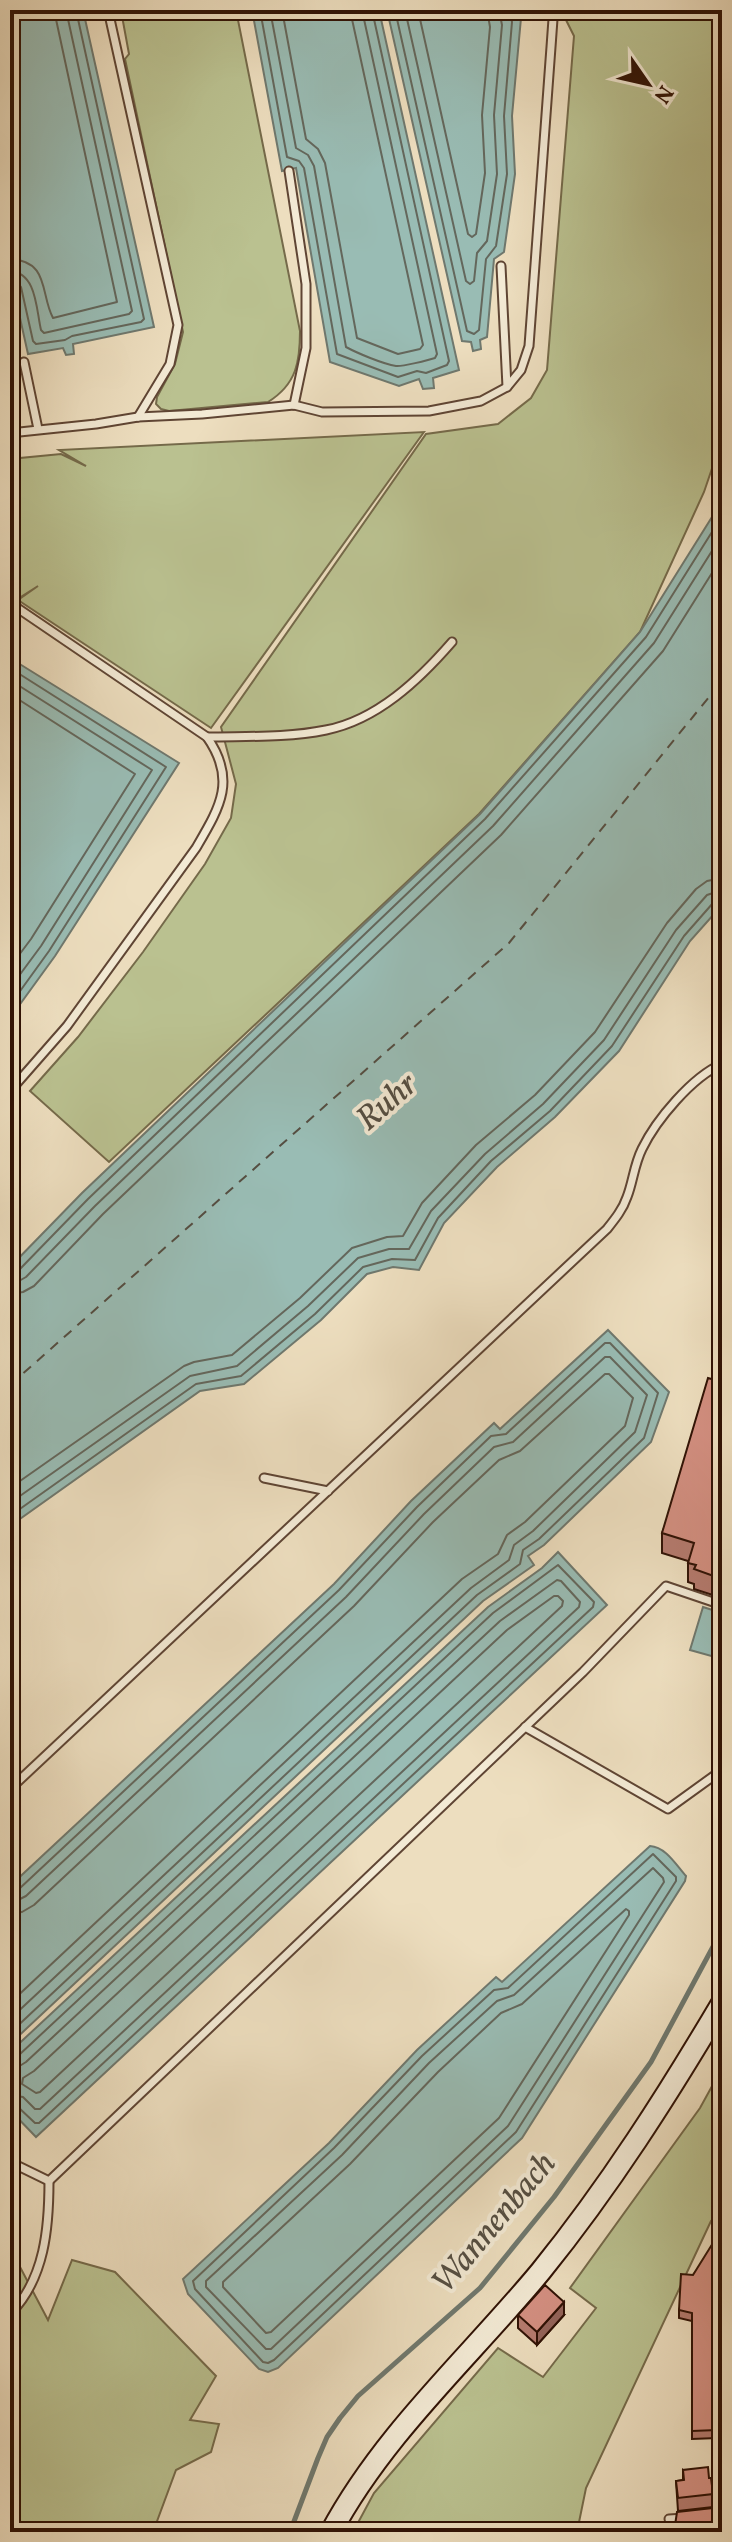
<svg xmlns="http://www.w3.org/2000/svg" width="732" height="2542" font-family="Vollkorn,serif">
<rect width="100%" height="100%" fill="#eddebf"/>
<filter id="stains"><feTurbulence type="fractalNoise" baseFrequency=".0025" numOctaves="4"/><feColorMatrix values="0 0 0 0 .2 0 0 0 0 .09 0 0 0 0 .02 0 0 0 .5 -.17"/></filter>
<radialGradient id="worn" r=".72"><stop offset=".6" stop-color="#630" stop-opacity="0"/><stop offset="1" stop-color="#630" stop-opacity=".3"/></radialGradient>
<g fill="#bac190" stroke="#756a4a" stroke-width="2">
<path d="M112 10H236L300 331C300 361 297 384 268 402L169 411 161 409 156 404 157 397 175 364 183 332 125 59 129 54 122 16 113 13Z"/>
<polygon points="561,10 712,10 714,14 722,62 722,439 704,492 640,632 479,814 109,1162 30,1091 78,1037 143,952 205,864 231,818 236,784 221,727 426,434 498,424 531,398 547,370 574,36"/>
<polygon points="424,432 211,728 18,600 38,586 16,600 10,595 10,459 61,454 86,466 59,450"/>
<polygon points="722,2068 722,2213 711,2221 586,2488 577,2532 353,2532 374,2493 498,2348 543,2377 596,2308 570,2288 700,2108"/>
<polygon points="10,2248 48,2320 72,2260 115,2272 216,2376 190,2420 219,2424 211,2452 176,2470 153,2532 10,2532"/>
</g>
<g fill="#99bcb4" stroke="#6f786e" stroke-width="2">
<polygon points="10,10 83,10 154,327 73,344 74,354 66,355 63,348 28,354 10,273"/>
<polygon points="252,10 379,10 459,370 433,378 434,388 423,389 419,379 399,386 330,362 296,168 282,171"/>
<polygon points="387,10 515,10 521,18 512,116 515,174 504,252 494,259 487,337 480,340 481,349 473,351 471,342 462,341"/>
<polygon points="722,501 722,905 690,941 619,1051 555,1117 497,1167 444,1223 419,1270 393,1267 367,1274 321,1320 244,1384 200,1391 10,1526 10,1267 82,1193 480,814 640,632"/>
<polygon points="10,658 179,763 55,956 10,1018"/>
<polygon points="608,1330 669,1392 651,1442 544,1545 528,1556 534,1565 483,1601 10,2044 10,1886 334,1584 411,1501 494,1423 500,1429"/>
<polygon points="558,1552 607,1605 36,2137 10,2110 10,2052 488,1607 542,1568"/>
<polygon points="703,1607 722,1613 722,1659 690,1650"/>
<path d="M650 1846C666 1847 676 1865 686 1876L685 1881 522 2138 278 2368 268 2372 259 2369 188 2294 183 2279 329 2143 417 2050 496 1977 502 1982Z"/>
</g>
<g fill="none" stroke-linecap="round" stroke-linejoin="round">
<g stroke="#64675c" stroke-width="2">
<polyline points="260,10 287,157 299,161 304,168 337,354 398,377 417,371 426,373 447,365 449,361 372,10"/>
<path d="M270 10 296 148 308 155 314 166 346 347C357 353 383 364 396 366 401 367 429 360 435 358L437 354 362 10"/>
<polyline points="282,10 306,139 318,149 325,163 357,338 398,354 420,349 423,345 350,10"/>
<polyline points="395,10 467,331 474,334 479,330 486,259 496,246 507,174 504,116 512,22 509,10"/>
<polyline points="405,10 466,281 470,284 474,281 477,253 487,241 497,174 494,115 502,25 499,10"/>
<polyline points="418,10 468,234 472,237 476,234 485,173 482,115 490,27 487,10"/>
<path d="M10 259C50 261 40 294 53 318L117 302 54 10"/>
<path d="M10 271C37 273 36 309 41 330L44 333 129 314 132 311 66 10"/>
<polyline points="10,281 17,282 21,287 33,341 36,344 65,340 72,336 141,322 144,319 76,10"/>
<polyline points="10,668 166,767 49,951 10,1005"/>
<polyline points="10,680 152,770 41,946 10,988"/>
<polyline points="10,694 135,774 31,939 10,967"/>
<polyline points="10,1272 19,1270 88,1199 485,819 646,637 722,516"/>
<polyline points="10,1282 19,1281 26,1277 95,1206 493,826 654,643 722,535"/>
<polyline points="10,1294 23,1292 34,1286 103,1214 501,835 663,651 722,557"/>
<polyline points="10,1488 184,1366 194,1362 232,1355 300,1298 352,1248 387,1237 403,1236 422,1203 476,1145 535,1095 595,1032 667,923 696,889 707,881 722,878"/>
<polyline points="10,1503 190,1376 237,1366 308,1306 358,1258 389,1249 409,1249 431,1211 485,1154 543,1104 604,1040 676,930 707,895 722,890"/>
<polyline points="10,1516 196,1384 241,1376 315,1314 363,1267 392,1259 415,1260 438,1218 491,1161 550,1111 612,1046 684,936 713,903 722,900"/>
<polygon points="554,1596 558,1596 563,1601 562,1606 40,2092 36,2093 22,2084 23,2078 34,2071 507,1630"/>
<polygon points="653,1854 676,1877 676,1881 516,2132 274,2360 268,2363 263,2362 195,2289 193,2281 334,2148 422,2056 494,1990 508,1988"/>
<polygon points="653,1868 663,1878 664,1882 508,2126 271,2349 266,2349 206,2287 206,2281 342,2155 429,2063 497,2001 514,1995"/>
<polyline points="10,1891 19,1889 339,1590 417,1507 491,1436 506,1434 605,1343 610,1343 658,1393 644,1438 539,1539 523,1550 520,1564 477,1595 10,2033"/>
<polyline points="10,1901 18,1900 26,1896 346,1597 424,1514 494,1447 513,1442 605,1357 610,1357 647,1395 635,1432 533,1531 514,1545 509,1560 471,1588 10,2019"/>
<polygon points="626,1909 629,1911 629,1915 499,2118 271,2332 266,2333 223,2287 223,2282 350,2164 438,2072 501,2013 522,2004"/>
<polyline points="10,1913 22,1912 34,1905 354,1606 433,1522 499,1460 520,1451 605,1374 609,1374 633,1398 625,1426 525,1522 507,1535 498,1554 462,1579 10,2003"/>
<polyline points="10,2057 19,2055 493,1613 558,1565 594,1602 593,1607 39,2123 35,2123 18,2107 10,2105"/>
<polyline points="10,2068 18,2067 26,2062 500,1621 557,1580 561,1581 580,1602 579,1607 40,2109 35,2109 23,2097 10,2095"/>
</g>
<polyline stroke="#6f786e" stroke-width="5" points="290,2532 318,2458 327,2437 340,2418 358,2396 480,2288 554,2197 651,2062 722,1930"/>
<polyline stroke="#554e42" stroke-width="2" stroke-dasharray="10 8" stroke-linecap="butt" points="10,1385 509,943 709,697 722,674"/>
<defs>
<g id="lane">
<polyline points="108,10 178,325 170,364 138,417"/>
<polyline points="289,171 306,284 306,348 294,405"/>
<polyline points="501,266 507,387"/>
<polyline points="24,362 38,429"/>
<polyline points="10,433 96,424 138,417 202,414 294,405 322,412 429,411 481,401 507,387 521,370 529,346 551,47 553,19 549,10"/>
<path d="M10 603 207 737C237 780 220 807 196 848L67 1026 10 1091"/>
<path d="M207 737C247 736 287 738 326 730 377 720 419 680 452 642"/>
<polyline points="264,1478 328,1491"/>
<polyline points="525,1727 668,1809 722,1770"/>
<path d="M10 1789 607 1229C615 1219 623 1209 627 1197 633 1182 634 1165 642 1149 656 1120 692 1077 722 1064"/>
<polyline points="10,2162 49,2181 583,1672 666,1586 722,1605"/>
<path d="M10 2314C45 2279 49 2227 49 2181"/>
<polyline points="704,2515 722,2513"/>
<polyline points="669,2519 684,2518"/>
</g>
<path id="secondary" d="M331 2532C384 2433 470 2357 541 2271 609 2187 667 2096 722 2003"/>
</defs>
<use href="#lane" stroke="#5f4534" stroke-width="11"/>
<use href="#secondary" stroke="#301205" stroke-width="24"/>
<polyline stroke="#301205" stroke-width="3" stroke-dasharray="6 4" stroke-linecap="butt" points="718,2319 722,2319"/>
<use href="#lane" stroke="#f3ead5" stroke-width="7"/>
<use href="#secondary" stroke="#f3ead5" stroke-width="20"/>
</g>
<g fill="#b57b6f" stroke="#301205" stroke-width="2">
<polygon points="722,1382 722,1598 694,1589 694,1584 688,1582 688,1561 662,1553 662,1533"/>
<polygon points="721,2241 718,2322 716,2321 715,2387 717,2438 692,2439 692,2321 679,2318 679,2310 693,2275"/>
<polygon points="518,2315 564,2315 537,2345 518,2328"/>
<polygon points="683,2470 713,2494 713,2507 678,2511 676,2481 683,2480"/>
</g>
<polygon fill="#94645a" stroke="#301205" stroke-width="2" points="564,2302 564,2315 537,2345 537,2332"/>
<g fill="#d38f81" stroke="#301205" stroke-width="2">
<polygon points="708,1378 722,1382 722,1579 694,1569 696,1565 688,1563 694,1543 662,1533"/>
<polygon points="716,2238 721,2241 722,2240 722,2278 718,2314 716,2314 715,2386 717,2430 692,2431 692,2313 679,2310 681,2274 693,2275"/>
<polygon points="545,2285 564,2302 537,2332 518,2315"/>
<polygon points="708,2467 709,2478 711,2478 713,2494 678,2498 676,2481 684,2480 683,2470"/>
<polygon points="713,2508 711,2532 674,2532 677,2512"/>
<polygon points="603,2525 634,2528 634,2532 602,2532"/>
</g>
<g text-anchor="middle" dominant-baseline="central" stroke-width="8" stroke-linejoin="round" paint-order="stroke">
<g font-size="34" font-style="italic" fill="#554e42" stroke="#f3ead5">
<text transform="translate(388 1103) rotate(-41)">Ruhr</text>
<text transform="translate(495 2224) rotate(-50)">Wannenbach</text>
</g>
</g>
<rect width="732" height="2542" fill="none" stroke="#eddebf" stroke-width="40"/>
<rect x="12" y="12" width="708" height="2518" fill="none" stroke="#301205" stroke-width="4"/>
<rect x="20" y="20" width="692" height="2502" fill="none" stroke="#301205" stroke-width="2"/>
<g transform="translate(648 84) rotate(124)" stroke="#f3ead5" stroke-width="6" paint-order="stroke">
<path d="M0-6L14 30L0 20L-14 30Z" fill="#301205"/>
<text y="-12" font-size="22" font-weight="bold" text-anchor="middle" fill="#301205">N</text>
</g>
<rect width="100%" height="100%" filter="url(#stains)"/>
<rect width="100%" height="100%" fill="url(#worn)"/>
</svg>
